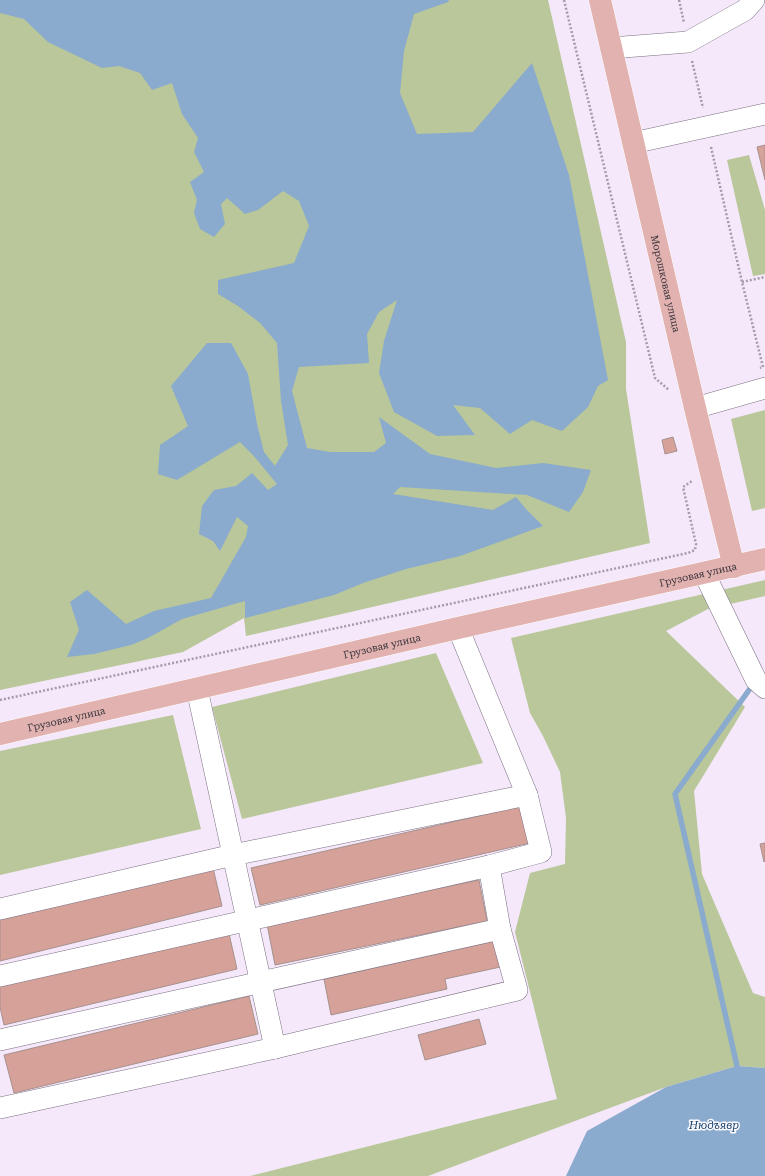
<svg xmlns="http://www.w3.org/2000/svg" width="765" height="1176" font-family="'Roboto Serif',serif">
<rect width="100%" height="100%" fill="#f4e8fa"/>
<g fill="#b9c79a">
<polygon points="0,0 548,0 626,342 626,389 650,543 246,636 244,618 183,652 0,690"/>
<polygon points="749,155 765,210 765,274 753,276 727,160"/>
<polygon points="765,410 765,508 752,511 731,419"/>
<polygon points="765,580 765,596 708,609 666,631 745,707 694,791 702,874 753,993 765,997 765,1068 737,1066 666,1087 428,1176 250,1176 557,1099 515,932 530,873 565,864 566,818 560,772 543,736 530,713 511,638"/>
<polygon points="436,653 483,763 242,819 212,707"/>
<polygon points="173,715 201,829 0,875 0,751"/>
</g>
<g fill="#8aaace">
<polygon points="0,0 449,0 448,2 414,14 404,51 400,93 417,134 473,132 532,63 569,175 608,380 598,386 588,407 562,431 532,420 510,434 480,408 453,405 475,435 437,436 394,412 379,373 384,341 397,300 379,312 367,334 369,363 299,367 292,391 307,448 330,452 374,452 386,443 379,417 430,454 496,468 543,463 591,470 583,492 569,512 527,495 400,487 393,494 493,510 516,497 526,509 543,526 460,556 406,569 363,583 334,595 245,618 245,601 182,619 148,638 131,645 94,654 67,657 79,630 70,602 87,590 126,624 154,611 211,598 246,537 248,526 237,517 220,551 213,541 199,534 202,506 214,490 236,486 252,473 268,490 277,484 253,455 240,442 177,480 158,474 160,445 188,426 171,386 207,343 231,343 248,374 257,424 264,452 275,466 288,445 281,401 277,343 260,323 238,306 218,294 218,280 294,263 309,226 299,201 283,191 258,210 245,214 227,198 221,204 225,224 214,237 200,229 194,213 197,200 190,182 204,172 194,152 198,138 182,114 172,83 152,90 140,73 119,66 102,68 48,42 24,19 0,13"/>
<polygon points="737,1066 765,1068 765,1176 566,1176 587,1131 666,1087"/>
</g>
<g fill="none" stroke-linecap="round" stroke-linejoin="round">
<polyline stroke="#8aaace" stroke-width="5.5" points="737,1066 675,794 754,683"/>
</g>
<g fill="#d5a199" stroke="#a7918e">
<polygon points="765,145 765,180 757,147"/>
<polygon points="673,437 677,451 665,454 662,440"/>
<polygon points="522,806 530,843 260,905 251,868"/>
<polygon points="765,843 765,861 764,862 760,844"/>
<polygon points="213,868 222,906 0,961 0,920"/>
<polygon points="479,880 487,921 275,965 267,924"/>
<polygon points="228,929 237,969 4,1025 0,1007 0,983"/>
<polygon points="499,940 505,966 445,979 447,989 331,1015 324,979"/>
<polygon points="249,996 258,1034 14,1093 4,1055"/>
<polygon points="479,1019 486,1044 425,1060 418,1035"/>
</g>
<g fill="none" stroke-linecap="round" stroke-linejoin="round">
<defs>
<g id="minor">
<polyline points="611,48 688,42 745,10 754,0"/>
<polyline points="633,143 765,114"/>
<polyline points="695,408 765,388"/>
<polyline points="704,573 756,680 765,688"/>
<polyline points="197,689 275,1048"/>
<polyline points="0,909 233,855 527,795"/>
<polyline points="0,976 489,866 541,852 527,795 458,628"/>
<polyline points="0,1040 500,929 489,866"/>
<polyline points="0,1108 275,1048 517,990 500,929"/>
</g>
<g id="major">
<path id="s1" d="M600 0 695 408 734 567"/>
<path id="s2" d="M0 734 458 628 765 559"/>
</g>
</defs>
<use href="#minor" stroke="#7b7080" stroke-width="22"/>
<use href="#major" stroke="#fff" stroke-width="23"/>
<g stroke="#a49ba8" stroke-width="2.5" stroke-dasharray="2 2" stroke-linecap="butt">
<polyline points="564,0 655,378 669,390"/>
<polyline points="679,0 684,23"/>
<polyline points="692,61 703,108"/>
<polyline points="711,147 742,282 763,367 760,368"/>
<polyline points="742,282 765,277"/>
<polyline points="0,700 688,553 695,550 696,544 683,487 692,481 692,480"/>
</g>
<use href="#minor" stroke="#fff" stroke-width="21"/>
<use href="#major" stroke="#e1b2b0" stroke-width="22"/>
</g>
<g text-anchor="middle" dominant-baseline="central" stroke-width="3" stroke-linejoin="round" paint-order="stroke">
<g font-size="10" fill="#38333a" stroke="#fbf9fd">
<text stroke="none"><textPath href="#s1" startOffset="291">Морошковая улица</textPath></text>
<text stroke="none"><textPath href="#s2" startOffset="716">Грузовая улица</textPath></text>
<text stroke="none"><textPath href="#s2" startOffset="392">Грузовая улица</textPath></text>
<text stroke="none"><textPath href="#s2" startOffset="68">Грузовая улица</textPath></text>
</g>
<g font-size="11" font-style="italic" fill="#144270" stroke="#fbf9fd">
<text x="714" y="1125">Нюдъявр</text>
</g>
</g>
</svg>
